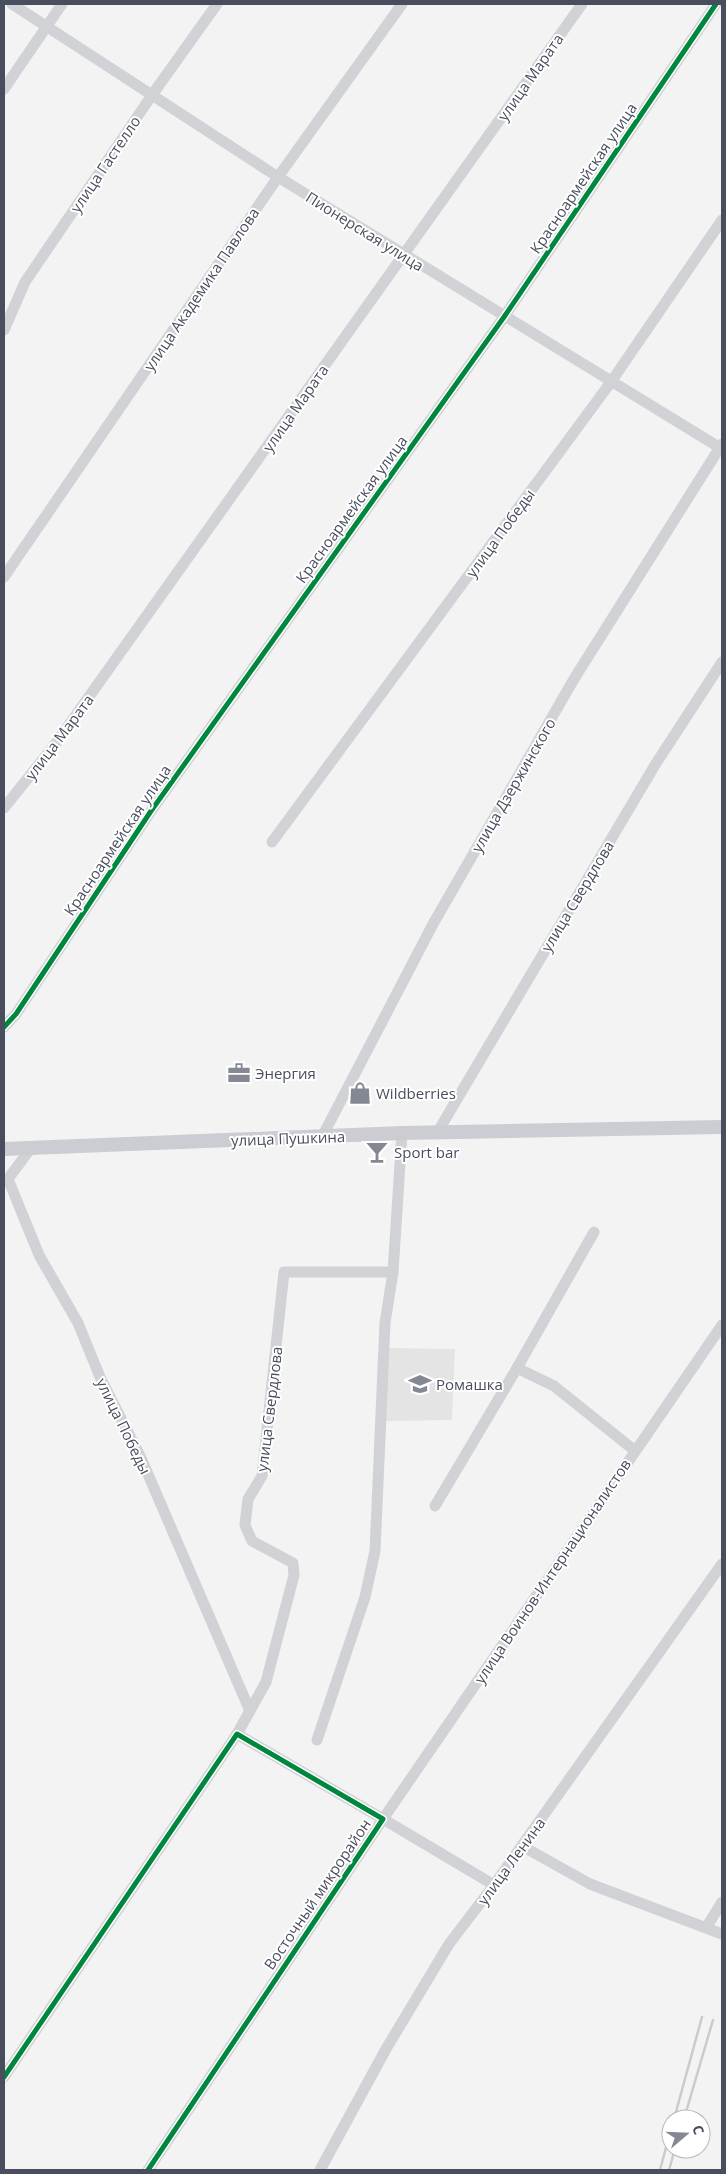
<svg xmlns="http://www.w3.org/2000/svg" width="726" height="2174" font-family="'Open Sans',sans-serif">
<rect width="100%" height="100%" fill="#f3f3f3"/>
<polygon fill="#e5e4e5" points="388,1348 455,1349 452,1420 386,1421"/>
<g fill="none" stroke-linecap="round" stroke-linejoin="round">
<g stroke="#d1d2d5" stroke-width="11">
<polyline points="12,4 278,177 722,449"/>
<polyline points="4,89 62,4"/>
<polyline points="4,330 25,282 152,95 217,4"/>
<polyline points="4,577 278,177 402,4"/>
<polyline points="4,808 56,743 582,4"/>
<polyline points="272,842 611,382 722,220"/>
<polyline points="4,1027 16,1014 151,811 504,317 716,4"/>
<polyline points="437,1133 655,765 722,662"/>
<polyline points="322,1137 433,924 574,679 722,444"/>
<polyline points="31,1148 8,1179 39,1255 78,1323 100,1377 141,1458 250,1711"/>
<polyline points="517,1368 554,1386 634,1450"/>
<polyline points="435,1506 517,1368 594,1232"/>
<polyline points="237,1734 266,1682 294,1575 293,1563 252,1541 245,1525 248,1499 262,1476 284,1272 393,1272"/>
<polyline points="317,1740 365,1597 375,1551 385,1323 393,1272 402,1133"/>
<polyline points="522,1846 590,1884 722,1934"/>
<polyline points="494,1885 383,1819 722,1325"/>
<polyline points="706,1928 722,1902"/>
<polyline points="4,2077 237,1734 383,1819 148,2170"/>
<polyline points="320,2170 386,2049 449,1944 494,1885 722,1564"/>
</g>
<polyline stroke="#cbcdd3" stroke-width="14" points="4,1149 402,1133 722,1127"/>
<g stroke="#cacbce" stroke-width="2.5">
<polyline points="674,2119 702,2017"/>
<polyline points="684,2119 713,2020"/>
<polyline points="660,2170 671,2129"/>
<polyline points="669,2170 675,2149"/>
</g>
<defs>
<g id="cycleway">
<polyline points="4,1027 16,1014 151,811 504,317 716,4"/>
<polyline points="4,2077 237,1734 383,1819 148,2170"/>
</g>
</defs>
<use href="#cycleway" stroke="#fff" stroke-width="8"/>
<use href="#cycleway" stroke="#00873e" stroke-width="5"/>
</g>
<defs>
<symbol id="office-bare" viewBox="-9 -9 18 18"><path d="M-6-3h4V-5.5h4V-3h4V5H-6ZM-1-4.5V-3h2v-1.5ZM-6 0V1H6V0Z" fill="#848893" stroke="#fff" stroke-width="2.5" paint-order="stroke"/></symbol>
<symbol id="shop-bare" viewBox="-9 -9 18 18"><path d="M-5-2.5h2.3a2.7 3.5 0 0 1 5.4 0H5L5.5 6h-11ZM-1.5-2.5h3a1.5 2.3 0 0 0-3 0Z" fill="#848893" stroke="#fff" stroke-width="2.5" paint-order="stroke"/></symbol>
<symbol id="bar-bare" viewBox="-9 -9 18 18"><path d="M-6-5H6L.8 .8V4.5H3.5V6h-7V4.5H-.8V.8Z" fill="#848893" stroke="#fff" stroke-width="2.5" paint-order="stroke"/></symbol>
<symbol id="school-bare" viewBox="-9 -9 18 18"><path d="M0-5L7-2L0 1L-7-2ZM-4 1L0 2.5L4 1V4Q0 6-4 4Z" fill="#848893" stroke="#fff" stroke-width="2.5" paint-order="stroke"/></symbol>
</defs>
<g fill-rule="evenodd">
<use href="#office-bare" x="223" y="1057" width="32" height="32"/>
<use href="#shop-bare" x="344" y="1077" width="32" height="32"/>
<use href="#bar-bare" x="361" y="1136" width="32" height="32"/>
<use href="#school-bare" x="404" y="1368" width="32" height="32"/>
</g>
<g text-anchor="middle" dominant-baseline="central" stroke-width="4" stroke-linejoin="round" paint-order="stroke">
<g font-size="15" fill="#494e5f" stroke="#fff">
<text transform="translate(530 77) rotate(-55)">улица Марата</text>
<text transform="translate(105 164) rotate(-56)">улица Гастелло</text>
<text transform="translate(583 178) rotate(-56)">Красноармейская улица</text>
<text transform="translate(365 231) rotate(32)">Пионерская улица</text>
<text transform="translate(201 289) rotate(-56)">улица Академика Павлова</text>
<text transform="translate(295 408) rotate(-55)">улица Марата</text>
<text transform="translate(351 509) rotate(-54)">Красноармейская улица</text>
<text transform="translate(500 533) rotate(-54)">улица Победы</text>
<text transform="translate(59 737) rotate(-53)">улица Марата</text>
<text transform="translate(513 785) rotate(-60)">улица Дзержинского</text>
<text transform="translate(117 840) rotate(-56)">Красноармейская улица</text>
<text transform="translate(577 896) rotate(-59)">улица Свердлова</text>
<text transform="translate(288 1138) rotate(-2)">улица Пушкина</text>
<text transform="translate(269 1409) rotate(-83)">улица Свердлова</text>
<text transform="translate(124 1426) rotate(64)">улица Победы</text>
<text transform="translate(552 1571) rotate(-56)">улица Воинов-Интернационалистов</text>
<text transform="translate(511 1861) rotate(-54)">улица Ленина</text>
<text transform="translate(317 1894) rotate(-56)">Восточный микрорайон</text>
</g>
<g font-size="15" fill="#494e5f" stroke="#fff" text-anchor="start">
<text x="255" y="1073">Энергия</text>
<text x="376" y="1093">Wildberries</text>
<text x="394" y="1152">Sport bar</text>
<text x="436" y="1384">Ромашка</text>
</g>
</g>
<rect width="726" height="2174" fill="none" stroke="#494e5f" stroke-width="10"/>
<g transform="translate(686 2134) rotate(71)"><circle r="24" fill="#ffffff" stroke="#b6b8bf"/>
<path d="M0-4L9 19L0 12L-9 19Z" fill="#848893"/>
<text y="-8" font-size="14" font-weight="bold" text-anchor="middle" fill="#494e5f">С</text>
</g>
</svg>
